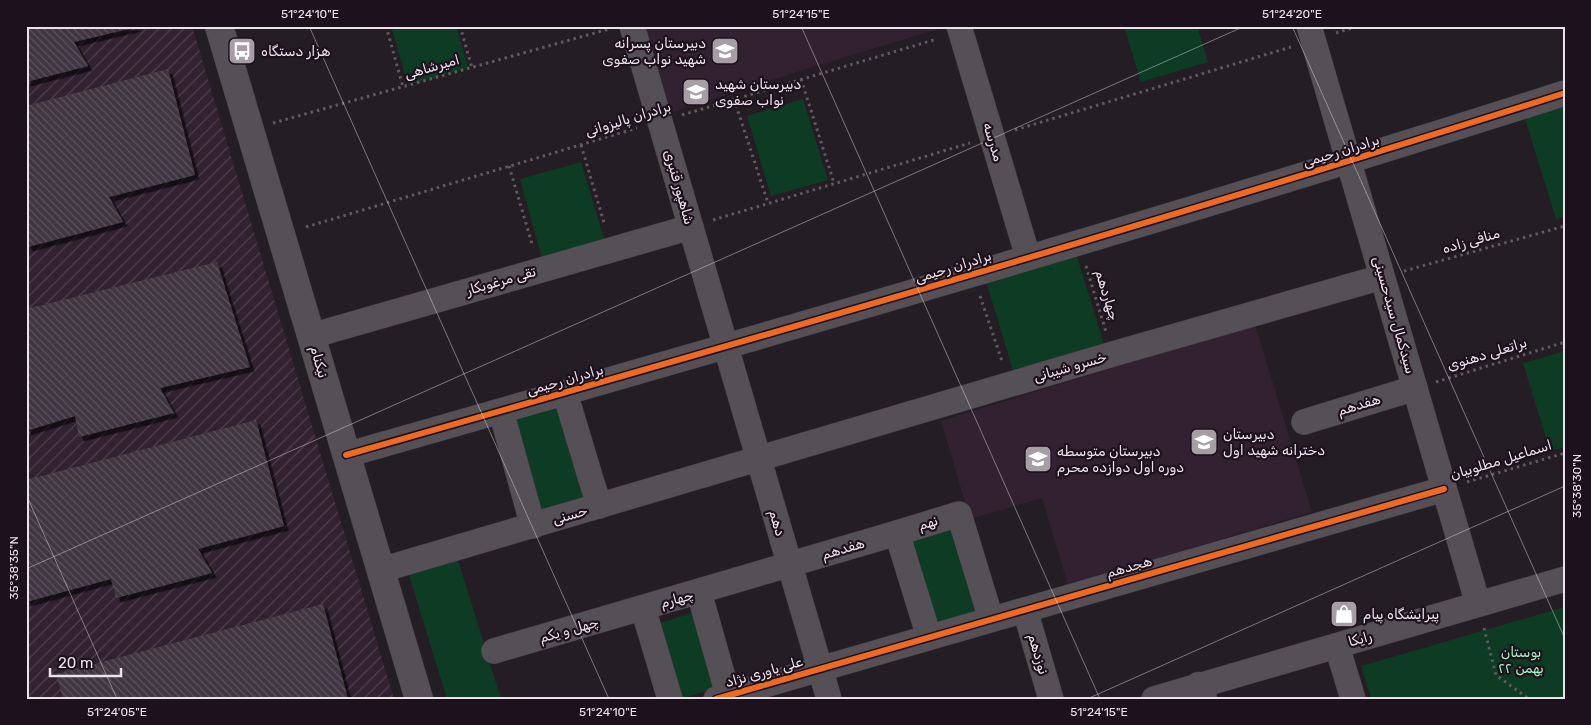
<svg xmlns="http://www.w3.org/2000/svg" width="1591" height="725" font-family="Rubik,'Noto Sans Arabic',sans-serif">
<defs>
<pattern id="industrial-furrows" width="10" height="10" patternUnits="userSpaceOnUse" patternTransform="scale(1.25)"><rect width="10" height="10" fill="#322131"/><path d="M-1 1l2-2M0 10L10 0M9 11l2-2" fill="none" stroke="#50414f"/></pattern>
<pattern id="building-back-hatch" width="6" height="6" patternUnits="userSpaceOnUse" patternTransform="scale(1.25)"><rect width="6" height="6" fill="#403640"/><path d="M-1 5l2 2M0 0l6 6M5-1l2 2" fill="none" stroke="#5c535c"/></pattern>
<filter id="shadow"><feDropShadow dx="4.5" dy="4.5" stdDeviation="0" flood-color="#0009"/></filter>
</defs>
<rect width="100%" height="100%" fill="#241e24"/>
<g fill="#322131">
<polygon points="638,26 948,26 806,69 663,115"/>
<polygon points="1255,324 1312,512 1068,585 1042,498 970,519 941,421"/>
</g>
<polygon fill="url(#industrial-furrows)" points="26,26 192,26 394,699 26,699"/>
<g fill="#0d3b24">
<polygon points="391,26 456,26 468,68 408,85"/>
<polygon points="1124,26 1197,26 1208,62 1141,82"/>
<polygon points="803,99 828,180 771,196 747,116"/>
<polygon points="1565,106 1565,217 1556,219 1525,119"/>
<polygon points="581,162 606,245 543,262 520,179"/>
<polygon points="1075,250 1106,351 1015,377 985,278"/>
<polygon points="1565,351 1565,447 1550,451 1523,363"/>
<polygon points="562,402 591,498 535,515 507,418"/>
<polygon points="958,520 986,612 930,630 902,538"/>
<polygon points="458,560 501,699 447,699 409,575"/>
<polygon points="1565,607 1565,699 1371,699 1361,666"/>
<polygon points="698,611 720,687 680,699 654,625"/>
</g>
<g fill="url(#building-back-hatch)" filter="url(#shadow)">
<polygon points="26,26 137,26 137,27 74,42 88,66 26,82"/>
<polygon points="168,69 195,175 109,197 123,222 28,247 26,241 26,106"/>
<polygon points="217,262 250,367 160,388 174,413 79,437 75,416 26,431 26,309"/>
<polygon points="256,420 284,526 198,549 212,573 116,598 111,579 26,602 26,480"/>
<polygon points="323,604 348,699 63,699 56,674"/>
</g>
<g fill="none" stroke-linecap="round" stroke-linejoin="round">
<defs>
<g id="street">
<polyline points="632,26 829,699"/>
<polyline points="959,26 1028,257"/>
<polyline points="1309,26 1478,604"/>
<polyline points="311,336 691,227"/>
<polyline points="565,393 599,506"/>
<polyline points="501,411 533,526"/>
<polyline points="1304,422 1415,388"/>
<path d="M346 455C754 339 1161 222 1565 93"/>
<polyline points="381,570 1113,354 1382,277"/>
<polyline points="699,592 728,695"/>
<polyline points="643,608 670,699"/>
<polyline points="1025,610 1051,699"/>
<polyline points="929,637 897,533 959,514 991,619"/>
<polyline points="1337,646 1353,699"/>
<polyline points="494,651 897,533"/>
<polyline points="716,699 1444,489"/>
<polyline points="1154,699 1565,579"/>
</g>
<g id="secondary">
<polyline points="219,26 419,699"/>
<polyline points="1199,686 1203,699"/>
</g>
</defs>
<use href="#street" stroke="#423c41" stroke-width="26"/>
<use href="#secondary" stroke="#423c41" stroke-width="29"/>
<g stroke="#605a5f" stroke-width="3" stroke-dasharray="2.5 4" stroke-linecap="butt">
<polyline points="386,26 403,87"/>
<polyline points="460,26 472,68"/>
<polyline points="1336,33 1359,26"/>
<polyline points="801,79 834,183"/>
<polyline points="734,99 768,203"/>
<polyline points="682,115 937,39"/>
<polyline points="273,123 609,29"/>
<polyline points="1015,130 1291,47"/>
<polyline points="581,145 605,226"/>
<polyline points="509,166 533,247"/>
<polyline points="713,220 970,143"/>
<polyline points="306,227 637,128"/>
<polyline points="1086,266 1106,332"/>
<polyline points="1404,271 1565,226"/>
<polyline points="980,296 1002,361"/>
<polyline points="1436,382 1565,342"/>
<polyline points="1467,482 1565,453"/>
<polyline points="1484,628 1496,675 1529,699"/>
</g>
<use href="#street" stroke="#555055" stroke-width="25"/>
<use href="#secondary" stroke="#555055" stroke-width="28"/>
<defs>
<g id="cycleway">
<path d="M346 455C754 339 1161 222 1565 93"/>
<polyline points="716,699 1444,489"/>
</g>
</defs>
<use href="#cycleway" stroke="#1e111e" stroke-width="9"/>
<use href="#cycleway" stroke="#ed6a23" stroke-width="6"/>
</g>
<path fill="none" stroke="#ece2eb" stroke-width="1" stroke-opacity="0.45" d="M309 26 609 699M801 26 1100 699M1292 26 1565 639M26 494 117 699M26 569 1245 26M1087 699 1565 486"/>
<defs>
<symbol id="bus-square" viewBox="-11 -11 22 22"><rect x="-9" y="-9" width="18" height="18" rx="4" fill="#a69da5" stroke="#1e111e"/><path d="M-5-6H5V4H4V6H2V4H-2V6H-4V4H-5ZM-3.5-4V0h7V-4ZM-3.5 1.2v1.5H-2V1.2ZM2 1.2v1.5H3.5V1.2Z" fill="#fff"/></symbol>
<symbol id="school-square" viewBox="-11 -11 22 22"><rect x="-9" y="-9" width="18" height="18" rx="4" fill="#a69da5" stroke="#1e111e"/><path d="M0-5L7-2L0 1L-7-2ZM-4 1L0 2.5L4 1V4Q0 6-4 4Z" fill="#fff"/></symbol>
<symbol id="shop-square" viewBox="-11 -11 22 22"><rect x="-9" y="-9" width="18" height="18" rx="4" fill="#a69da5" stroke="#1e111e"/><path d="M-5-2.5h2.3a2.7 3.5 0 0 1 5.4 0H5L5.5 6h-11ZM-1.5-2.5h3a1.5 2.3 0 0 0-3 0Z" fill="#fff"/></symbol>
</defs>
<g fill-rule="evenodd">
<use href="#bus-square" x="226" y="35" width="32" height="32"/>
<use href="#school-square" x="709" y="35" width="32" height="32"/>
<use href="#school-square" x="680" y="76" width="32" height="32"/>
<use href="#school-square" x="1188" y="426" width="32" height="32"/>
<use href="#school-square" x="1022" y="443" width="32" height="32"/>
<use href="#shop-square" x="1328" y="598" width="32" height="32"/>
</g>
<g text-anchor="middle" dominant-baseline="central" stroke-width="4.5" stroke-linejoin="round" paint-order="stroke">
<g font-size="14" fill="#ece2eb" stroke="#1e111e" text-anchor="start">
<text x="706" y="43" text-anchor="end">دبیرستان پسرانه<tspan x="706" dy="16">شهید نواب صفوی</tspan></text>
<text x="261" y="51">هزار دستگاه</text>
<text x="715" y="84">دبیرستان شهید<tspan x="715" dy="16">نواب صفوی</tspan></text>
<text x="1223" y="434">دبيرستان<tspan x="1223" dy="16">دخترانه شهید اول</tspan></text>
<text x="1057" y="451">دبیرستان متوسطه<tspan x="1057" dy="16">دوره اول دوازده محرم</tspan></text>
<text x="1363" y="614">پیرایشگاه پیام</text>
</g>
<g font-size="14" fill="#ece2eb" stroke="#1e111e">
<text transform="translate(432 67) rotate(-16)">امیرشاهی</text>
<text transform="translate(628 119) rotate(-17)">برادران پالیزوانی</text>
<text transform="translate(993 142) rotate(73)">مدرسه</text>
<text transform="translate(1341 151) rotate(-17)">برادران رحیمی</text>
<text transform="translate(679 187) rotate(74)">شاهپور قنبری</text>
<text transform="translate(1471 241) rotate(-16)">منافی زاده</text>
<text transform="translate(953 267) rotate(-17)">برادران رحیمی</text>
<text transform="translate(501 281) rotate(-16)">تقی مرغوبکار</text>
<text transform="translate(1107 295) rotate(73)">چهاردهم</text>
<text transform="translate(1394 315) rotate(74)">سیدکمال سیدحسینی</text>
<text transform="translate(1487 354) rotate(-17)">براتعلی دهنوی</text>
<text transform="translate(319 362) rotate(74)">نیکنام</text>
<text transform="translate(1070 367) rotate(-16)">خسرو شیبانی</text>
<text transform="translate(565 380) rotate(-16)">برادران رحیمی</text>
<text transform="translate(1359 405) rotate(-17)">هفدهم</text>
<text transform="translate(1501 460) rotate(-17)">اسماعیل مطلوبیان</text>
<text transform="translate(570 515) rotate(-16)">حسنی</text>
<text transform="translate(777 523) rotate(74)">دهم</text>
<text transform="translate(928 523) rotate(-17)">نهم</text>
<text transform="translate(843 549) rotate(-17)">هفدهم</text>
<text transform="translate(1129 567) rotate(-16)">هجدهم</text>
<text transform="translate(677 599) rotate(-15)">چهارم</text>
<text transform="translate(569 630) rotate(-16)">چهل و یکم</text>
<text transform="translate(1360 639) rotate(-16)">رایکا</text>
<text transform="translate(1038 654) rotate(74)">نوزدهم</text>
<text transform="translate(764 672) rotate(-16)">علی یاوری نژاد</text>
</g>
<g font-size="14" fill="#a3f1c0" stroke="#1e111e">
<text x="1521" y="652">بوستان<tspan x="1521" dy="16">۲۲ بهمن</tspan></text>
</g>
</g>
<rect width="1591" height="725" fill="none" stroke="#1e111e" stroke-width="55"/>
<path d="M50 668v8h71v-8" fill="none" stroke="#ece2eb" stroke-width="2.5"/>
<text x="58" y="668" font-size="15" fill="#ece2eb" stroke="#1e111e" stroke-width="4" paint-order="stroke">20 m</text>
<rect x="28" y="28" width="1536" height="670" fill="none" stroke="#ece2eb" stroke-width="2"/>
<g font-size="12" text-anchor="middle" fill="#ece2eb">
<text x="310" y="18">51°24'10"E</text>
<text x="801" y="18">51°24'15"E</text>
<text x="1292" y="18">51°24'20"E</text>
<text transform="translate(1577 486) rotate(-90)" y="4">35°38'30"N</text>
<text transform="translate(14 568) rotate(-90)" y="4">35°38'35"N</text>
<text x="117" y="716">51°24'05"E</text>
<text x="608" y="716">51°24'10"E</text>
<text x="1099" y="716">51°24'15"E</text>
</g>
</svg>
